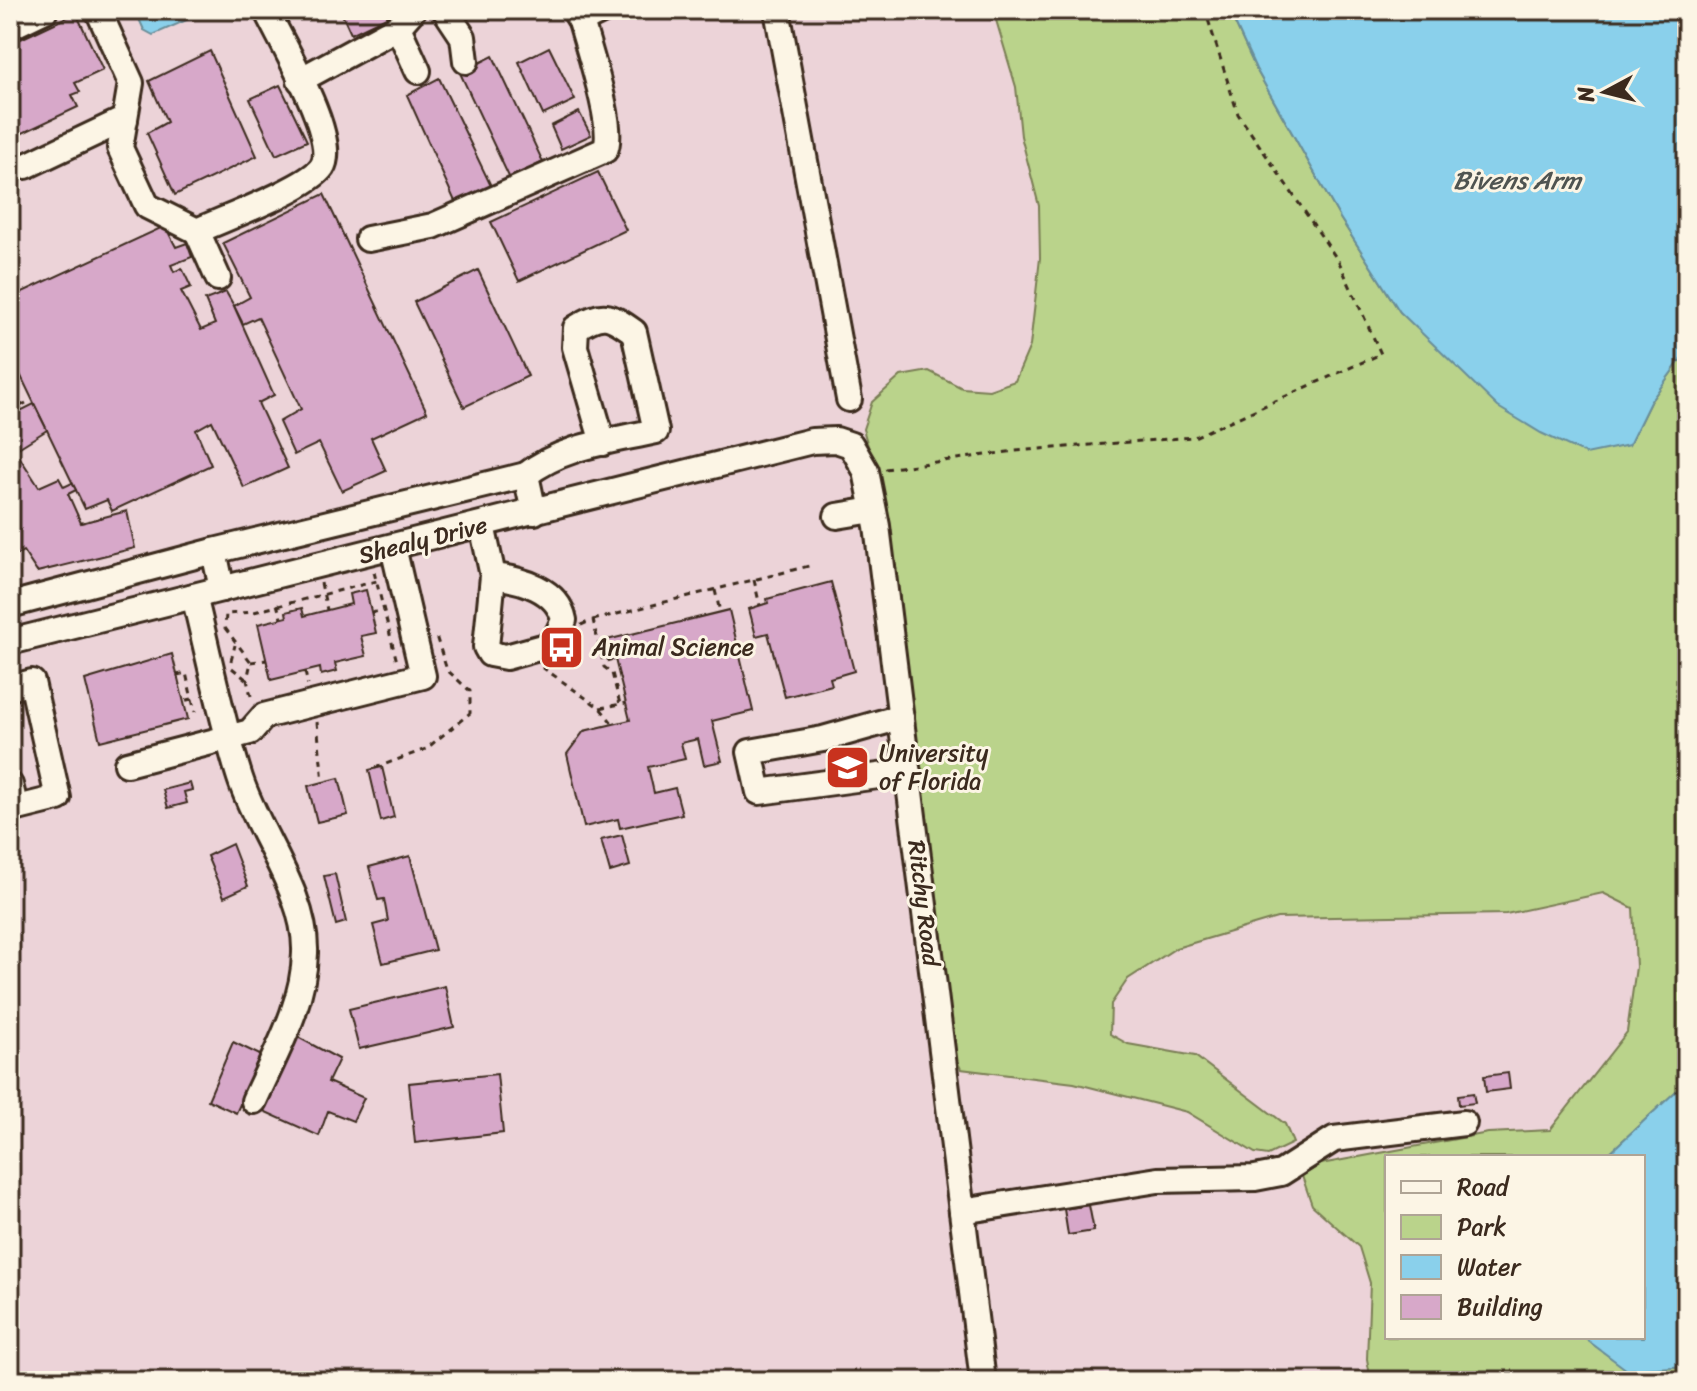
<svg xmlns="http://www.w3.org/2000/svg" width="1697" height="1391" font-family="Sriracha,sans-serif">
<rect width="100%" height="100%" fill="#f5e6df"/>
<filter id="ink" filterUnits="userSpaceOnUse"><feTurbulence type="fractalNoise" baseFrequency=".0125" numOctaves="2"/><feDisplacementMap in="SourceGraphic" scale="16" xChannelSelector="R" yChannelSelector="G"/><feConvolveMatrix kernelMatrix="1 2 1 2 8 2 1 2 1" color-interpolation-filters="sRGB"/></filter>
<g filter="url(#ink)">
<polygon fill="#ecd3d8" points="10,10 1229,10 1256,69 1629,445 1687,351 1687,1081 1605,1157 1387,1157 1387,1337 1583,1337 1607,1357 1687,1366 1687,1381 10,1381"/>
<polygon fill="#bad38b" stroke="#7a7e54" stroke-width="2" points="993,10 1229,10 1256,69 1340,218 1400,312 1629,445 1650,402 1687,351 1687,1081 1605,1157 1387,1157 1387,1337 1583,1337 1627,1369 1687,1366 1687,1381 1371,1381 1367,1359 1370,1283 1359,1247 1312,1205 1302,1176 1321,1164 1488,1133 1550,1130 1627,1032 1636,967 1633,908 1603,893 1506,914 1277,918 1176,948 1128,979 1111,1004 1110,1034 1128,1044 1195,1056 1285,1124 1293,1143 1268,1155 1255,1153 1187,1112 1074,1083 961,1069 952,1051 882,494 863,429 872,402 901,376 929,371 962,388 989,390 1015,381 1030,346 1040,258 1039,206 1021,136 1016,87"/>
<g fill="#8ad0eb" stroke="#6a8e99" stroke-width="2">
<polygon points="135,10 209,10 153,35 144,30"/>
<polygon points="1229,10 1687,10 1687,351 1650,402 1629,445 1586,454 1541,433 1498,407 1400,312 1340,218 1256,69"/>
<polygon points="1687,1081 1687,1366 1627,1370 1583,1337 1643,1337 1643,1157 1605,1157"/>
</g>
<g fill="#d7a8c9" stroke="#3b2a1e" stroke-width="2">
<polygon points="340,10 401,10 351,34"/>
<polygon points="76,13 103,70 75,83 80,92 72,95 78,107 10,139 10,44"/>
<polygon points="549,47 575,100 543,115 519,62"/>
<polygon points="210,51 257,156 175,195 147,133 167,122 149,81"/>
<polygon points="493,56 543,162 510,179 460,73"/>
<polygon points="439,78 492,188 457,206 407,95"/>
<polygon points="280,85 307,141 276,155 250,99"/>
<polygon points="579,112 591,135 561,149 551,126"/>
<polygon points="598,172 626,230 519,281 491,222"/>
<polygon points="324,194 427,412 371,438 386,471 342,491 319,443 294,455 279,422 301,409 258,317 243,324 234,306 250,297 223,243"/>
<polygon points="165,226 176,247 187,243 192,257 171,265 174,272 182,268 191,287 181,291 201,330 215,324 205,300 226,292 234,306 274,395 258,403 288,468 244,488 212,421 196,430 211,465 112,511 107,500 85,509 19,372 10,376 10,289 14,296"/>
<polygon points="478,270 528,376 464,407 414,302"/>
<polygon points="34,404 47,430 15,450 39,487 59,478 64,487 72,483 76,490 68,494 81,523 127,511 135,548 37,572 23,551 10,559 10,416"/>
<polygon points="831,582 854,671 830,678 832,685 785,697 768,633 756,636 749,609 768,603 767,599"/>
<polygon points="366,590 376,633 361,636 366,656 335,663 337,671 321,675 320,668 271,680 258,624 287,617 286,612 302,608 304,616 351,604 349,594"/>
<polygon points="729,610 753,711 712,721 722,761 704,765 698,739 681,743 685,759 648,767 654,793 675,788 682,814 620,828 618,819 584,827 567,754 584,731 630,720 615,659 608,661 603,641"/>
<polygon points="172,654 188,719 100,741 85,680"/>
<polygon points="382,767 394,817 381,821 369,770"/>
<polygon points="339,778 348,815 317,822 308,786"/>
<polygon points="190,783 192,790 184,792 187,803 168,808 163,790"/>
<polygon points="622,835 630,866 610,872 601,840"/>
<polygon points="232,844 248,886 224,897 207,856"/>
<polygon points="410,856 435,950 383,963 373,925 388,921 384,899 378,900 369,867"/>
<polygon points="335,874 346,922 336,925 324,876"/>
<polygon points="445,986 454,1027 359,1049 349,1009"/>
<polygon points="294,1035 339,1059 328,1082 364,1098 353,1121 328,1111 319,1136 259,1109"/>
<polygon points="233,1042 262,1056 236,1113 208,1100"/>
<polygon points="1508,1073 1510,1089 1486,1092 1484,1076"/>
<polygon points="497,1074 503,1133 415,1143 409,1083"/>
<polygon points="1473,1093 1475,1103 1459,1105 1458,1095"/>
<polygon points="1089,1205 1094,1231 1068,1235 1064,1209"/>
</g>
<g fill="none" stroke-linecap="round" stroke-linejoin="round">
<defs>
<g id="minor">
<path d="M98 10 131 83 120 148 147 206 197 231C223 219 308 188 322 167 340 139 280 40 266 10"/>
<polyline points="445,10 463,37 466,61"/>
<polyline points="574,10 581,21 604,10"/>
<polyline points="777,10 849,399"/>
<polyline points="10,27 45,10"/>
<polyline points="398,27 418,71"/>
<polyline points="300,80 398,27 413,10"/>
<polyline points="26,166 125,119"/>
<polyline points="197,231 218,278"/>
<path d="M368 239 433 226 605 150C616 129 588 48 581 21"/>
<path d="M534 512 526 475C562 446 612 441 656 431L634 332C609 314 603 311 576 328L575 347 603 443"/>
<polyline points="837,516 873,510"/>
<path d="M482 525 493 576 486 647 490 654 506 657 553 644 564 620C558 589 520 579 493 576"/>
<polyline points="222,589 214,551 526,475"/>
<path d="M194 596C209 656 221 719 240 778 258 834 307 894 305 953 304 1005 275 1054 254 1101"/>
<polyline points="10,605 214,551"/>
<polyline points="10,642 812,441 836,440 851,445 866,471 877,526 983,1381"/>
<polyline points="10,688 32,682 58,798 10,810"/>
<polyline points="901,717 823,739 750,752 759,792 908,772"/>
<polyline points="127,764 250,732 264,716 423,676 393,547"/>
<polyline points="10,785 16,809"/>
<polyline points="962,1211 1158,1180 1255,1178 1281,1173 1334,1139 1464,1123"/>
</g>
</defs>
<use href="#minor" stroke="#3b2a1e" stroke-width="30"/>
<g stroke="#3b2a1e" stroke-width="3" stroke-dasharray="6 6" stroke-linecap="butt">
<polyline points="10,411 26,403"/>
<polyline points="885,469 1015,451 1194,437 1381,354 1339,262 1238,114 1205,10"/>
<polyline points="374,572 397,662"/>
<polyline points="754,580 760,606"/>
<polyline points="321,583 327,610"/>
<polyline points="715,590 720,612"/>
<polyline points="277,604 281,618"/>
<polyline points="371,613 384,610"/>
<polyline points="593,620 809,566"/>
<polyline points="581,625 593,620 604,667 612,673 620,704"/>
<polyline points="231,661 235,645"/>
<polyline points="251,662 267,660"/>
<polyline points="542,667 600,708 613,724"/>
<polyline points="232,668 247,680"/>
<polyline points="305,672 308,685"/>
<polyline points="177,675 186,673 192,699 183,701"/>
<polyline points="251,696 247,680 251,662 225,628 226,614 254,612 377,581"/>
<polyline points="192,699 195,712"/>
<polyline points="600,708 626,703"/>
<polyline points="317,722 323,782"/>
<polyline points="375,768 426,749 470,713 470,691 447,670 435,633"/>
</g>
<use href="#minor" stroke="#fcf5e5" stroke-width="24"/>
</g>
</g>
<defs>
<symbol id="bus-square" viewBox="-11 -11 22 22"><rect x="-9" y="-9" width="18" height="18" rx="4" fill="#c8321e" stroke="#fcf5e5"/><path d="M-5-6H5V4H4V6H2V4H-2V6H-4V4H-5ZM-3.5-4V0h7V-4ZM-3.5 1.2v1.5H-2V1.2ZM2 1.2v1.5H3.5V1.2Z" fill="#fff"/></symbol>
<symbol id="university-square" viewBox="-11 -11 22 22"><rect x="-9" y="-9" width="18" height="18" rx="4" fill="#c8321e" stroke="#fcf5e5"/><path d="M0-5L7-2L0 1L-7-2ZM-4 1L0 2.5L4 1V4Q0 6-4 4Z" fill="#fff"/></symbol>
</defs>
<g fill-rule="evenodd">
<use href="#bus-square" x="536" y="622" width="51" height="51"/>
<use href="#university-square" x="822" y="742" width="51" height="51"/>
</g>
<g text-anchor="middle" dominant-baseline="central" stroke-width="6" stroke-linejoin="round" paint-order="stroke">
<g font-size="24" fill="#3b2a1e" stroke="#fcf5e5">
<text transform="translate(423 540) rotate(-14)">Shealy Drive</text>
<text transform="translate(924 903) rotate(83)">Ritchy Road</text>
</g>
<g font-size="24" fill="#3b2a1e" stroke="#fcf5e5" text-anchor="start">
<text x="592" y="647">Animal Science</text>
<text x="879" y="753">University<tspan x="879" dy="28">of Florida</tspan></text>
</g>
<g font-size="26" font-style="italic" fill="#4f5451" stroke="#fcf5e5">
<text x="1517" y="180">Bivens Arm</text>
</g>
</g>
<rect width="1697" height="1391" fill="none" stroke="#fcf5e5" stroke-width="40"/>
<rect x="20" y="20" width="1657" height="1351" fill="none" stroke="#3b2a1e" stroke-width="3" filter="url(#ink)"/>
<rect x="1385" y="1155" width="260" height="184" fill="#fcf5e5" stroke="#afa495" stroke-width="2"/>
<rect x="1401" y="1181" width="40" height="12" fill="#fcf5e5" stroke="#afa495" stroke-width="2"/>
<text x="1457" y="1195" font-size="24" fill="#3b2a1e">Road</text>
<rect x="1401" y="1215" width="40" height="24" fill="#bad38b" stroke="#afa495" stroke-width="2"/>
<text x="1457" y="1235" font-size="24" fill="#3b2a1e">Park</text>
<rect x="1401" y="1255" width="40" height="24" fill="#8ad0eb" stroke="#afa495" stroke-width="2"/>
<text x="1457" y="1275" font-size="24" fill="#3b2a1e">Water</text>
<rect x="1401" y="1295" width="40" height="24" fill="#d7a8c9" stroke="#afa495" stroke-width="2"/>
<text x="1457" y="1315" font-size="24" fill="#3b2a1e">Building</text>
<g transform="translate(1605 92) rotate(263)" stroke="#fcf5e5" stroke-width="6" paint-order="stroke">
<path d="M0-6L14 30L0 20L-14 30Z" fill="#3b2a1e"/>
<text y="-12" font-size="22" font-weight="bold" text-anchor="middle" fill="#3b2a1e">N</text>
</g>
</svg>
